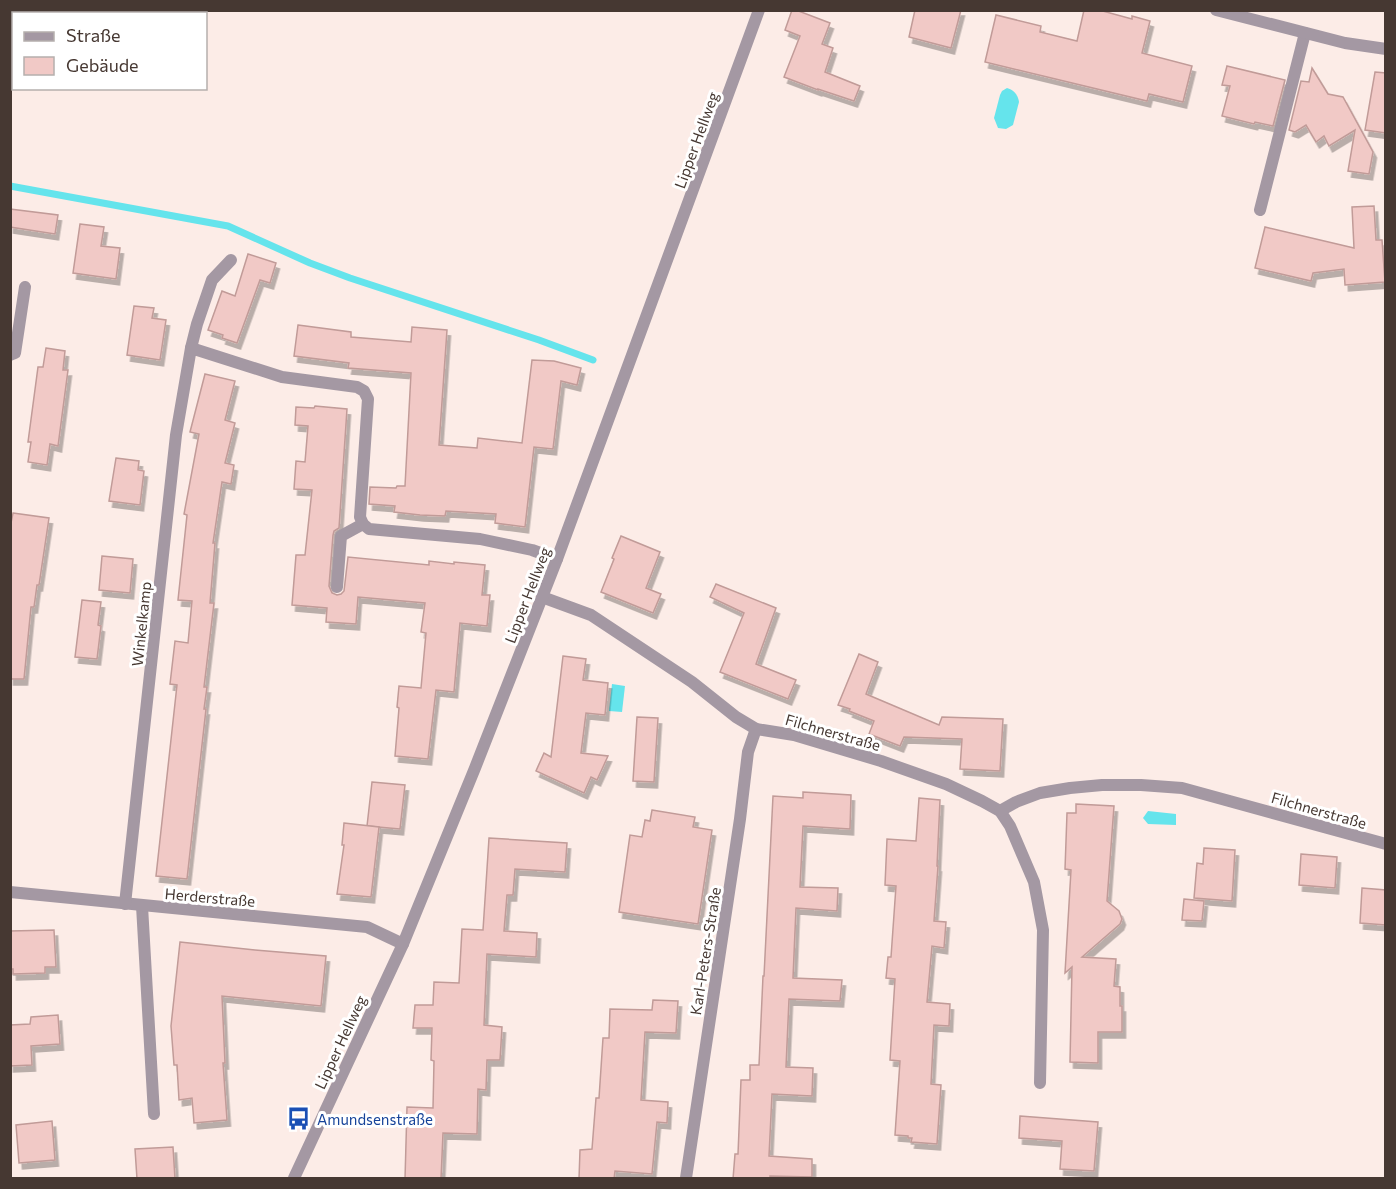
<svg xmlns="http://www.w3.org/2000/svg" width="1396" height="1189" font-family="Commissioner,sans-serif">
<defs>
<filter id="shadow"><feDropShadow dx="3.5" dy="6" stdDeviation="0" flood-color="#0004"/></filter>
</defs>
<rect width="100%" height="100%" fill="#fcece7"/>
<g fill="#65e4ec">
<path d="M1007 88C1014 90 1018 95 1019 102L1013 125 1006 129 998 128 994 118 1000 95 1002 91Z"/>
<polygon points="612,684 625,686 622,712 609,711"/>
<polygon points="1148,811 1176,814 1176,825 1148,824 1143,818"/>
</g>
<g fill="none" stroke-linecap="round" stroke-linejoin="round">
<polyline stroke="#65e4ec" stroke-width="7" points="10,186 228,226 310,263 350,278 539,340 593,360"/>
</g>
<g fill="#f1c9c6" stroke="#c19b98" stroke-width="1.5" filter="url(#shadow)">
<polygon points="792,10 796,10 830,23 822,44 833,48 825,72 860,86 854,101 818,89 818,90 784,77 800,36 785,30"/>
<polygon points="915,10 961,10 951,48 909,37"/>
<polygon points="1084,10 1099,10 1132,19 1132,16 1150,21 1142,53 1192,66 1183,102 1149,94 1147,101 985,62 996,15 1041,26 1040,32 1077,41"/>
<polygon points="1227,66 1285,80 1273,126 1255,122 1254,124 1222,116 1230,86 1222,85"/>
<polygon points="1312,68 1328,94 1343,97 1373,152 1369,174 1348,171 1355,130 1329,146 1324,136 1316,142 1306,125 1295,132 1289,130 1301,81 1309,82"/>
<polygon points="1375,72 1386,73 1386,133 1365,130"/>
<polygon points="1374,206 1376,240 1382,240 1385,282 1345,285 1344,269 1313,273 1311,281 1255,268 1265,227 1354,248 1352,207"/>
<polygon points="10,209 58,215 55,234 10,227"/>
<polygon points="80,224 104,227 101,246 120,248 116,279 73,273"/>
<polygon points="248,254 276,263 270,283 260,280 237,343 222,338 223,335 208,330 222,291 235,296"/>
<polygon points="134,306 154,308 152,318 166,320 160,360 127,355"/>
<polygon points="298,325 351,332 351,337 411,342 412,327 447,330 439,445 477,448 478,438 522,443 532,360 554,361 581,368 577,385 561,381 553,449 534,447 525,527 495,523 496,514 446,511 445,516 420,515 394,512 395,506 369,504 370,487 396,488 397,486 405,486 411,373 348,368 349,363 294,356"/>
<polygon points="46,348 65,351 63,370 68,370 58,446 50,444 47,465 28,462 31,442 28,442 38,367 43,367"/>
<polygon points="205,374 235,381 225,420 235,423 225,463 234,465 231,484 222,482 213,543 215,543 210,603 214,603 204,687 207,687 204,709 206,709 187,879 156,876 177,685 170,684 175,641 188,643 192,601 178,600 187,515 184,514 199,434 190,432"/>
<polygon points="315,406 347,409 339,528 334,531 333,535 329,586 332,593 337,595 341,594 344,591 348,557 429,565 429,561 454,564 454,562 485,565 482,595 490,595 487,626 460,623 454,692 436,690 428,759 395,756 399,708 397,707 399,686 421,688 426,633 421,632 425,603 358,597 356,624 326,622 327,608 292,605 296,555 305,555 312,490 294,489 296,461 305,462 308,426 295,425 296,407 314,408"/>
<polygon points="116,458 139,461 138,470 144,471 140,505 109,501"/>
<polygon points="13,513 49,518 39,585 37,585 34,607 31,607 24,679 10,679 10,528"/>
<polygon points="621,536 660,552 646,588 661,594 653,613 601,592 614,559 612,558"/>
<polygon points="102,556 133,559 130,593 99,590"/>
<polygon points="716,584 776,608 756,664 796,680 788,699 720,672 744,613 710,597"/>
<polygon points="82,600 101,602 98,625 101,626 97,659 75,657"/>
<polygon points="859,654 878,662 866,694 939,725 942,717 1003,719 1000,771 960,769 962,739 904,737 900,746 869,734 874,721 849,711 850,709 838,705"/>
<polygon points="563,656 586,659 583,680 608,683 605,715 586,713 581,753 608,756 597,780 591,777 584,793 536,771 544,753 551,757"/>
<polygon points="637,717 658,718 654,782 633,781"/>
<polygon points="372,782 405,785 400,829 367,826"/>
<polygon points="803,792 851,795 850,829 803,826 800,887 838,888 837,911 796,908 793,978 842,980 840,1001 789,999 786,1067 813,1068 812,1096 772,1094 769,1156 812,1159 812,1177 770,1176 770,1179 733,1179 735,1154 738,1154 741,1080 750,1080 750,1065 759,1065 763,976 764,976 773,796 803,798"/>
<polygon points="919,798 940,800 937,866 938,866 934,921 946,922 944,948 932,946 927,1002 950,1004 949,1026 934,1025 931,1084 941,1085 937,1144 911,1142 912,1138 908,1138 908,1136 895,1135 900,1061 890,1060 895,979 886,978 888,957 891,957 896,886 885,885 887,839 916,841"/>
<polygon points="1076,804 1114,806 1107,901 1119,911 1122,919 1120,924 1082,957 1116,959 1114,986 1120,987 1120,1006 1122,1006 1122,1032 1098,1032 1098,1063 1070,1062 1072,967 1065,973 1071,870 1065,869 1067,813 1076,813"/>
<polygon points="652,810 695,817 693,827 712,830 698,924 619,912 630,835 642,837 645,820 650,821"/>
<polygon points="344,823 379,827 371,897 337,894 344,845 342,845"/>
<polygon points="489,838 567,843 565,872 515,869 513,895 507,895 504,931 537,933 536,957 487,954 484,1025 502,1027 500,1060 487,1060 486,1090 478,1089 477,1134 443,1133 441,1179 405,1179 407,1107 433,1108 434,1061 431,1060 432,1028 413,1028 415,1005 433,1005 434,982 459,983 462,929 483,930"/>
<polygon points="1204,848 1235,850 1232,901 1194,898 1197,863 1203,864"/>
<polygon points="1301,854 1337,857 1335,888 1299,885"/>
<polygon points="1362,888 1386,890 1386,925 1360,923"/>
<polygon points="1184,899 1204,901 1202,921 1182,920"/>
<polygon points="54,930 56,967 45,967 45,973 13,974 13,969 10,969 10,931"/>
<polygon points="180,942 255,950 326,956 321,1006 222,996 225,1063 223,1063 227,1120 194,1123 192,1098 179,1100 177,1065 174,1065 171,1026"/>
<polygon points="653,1000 678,1001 676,1033 645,1032 641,1100 668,1102 667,1123 657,1122 652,1174 615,1171 614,1179 579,1179 580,1150 592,1149 596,1098 599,1098 603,1038 609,1038 610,1009 652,1010"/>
<polygon points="58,1015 60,1044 31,1046 32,1065 10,1066 10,1025 30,1024 31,1017"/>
<polygon points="1020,1116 1098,1122 1094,1171 1060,1169 1062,1141 1019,1138"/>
<polygon points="52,1121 55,1160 19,1163 16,1125"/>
<polygon points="173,1147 175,1179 137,1179 135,1149"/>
</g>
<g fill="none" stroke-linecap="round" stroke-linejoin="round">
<g stroke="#a498a3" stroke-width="12">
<polyline points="1260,210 1305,33"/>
<polyline points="10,355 15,353 25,287"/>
<polyline points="337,587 341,536 363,524"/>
<polyline points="142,906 154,1114"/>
</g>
<g stroke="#a498a3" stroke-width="12">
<polyline points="1216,10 1345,43 1386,49"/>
<polyline points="191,348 197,324 212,280 231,260"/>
<polyline points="542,597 591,615 692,682 736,717 756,729 794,735 881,761 946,784 982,801 1000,811 1010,826 1034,882 1043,930 1040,1083"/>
<polyline points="1000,811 1016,802 1040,793 1070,788 1102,785 1141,785 1182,788 1386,844"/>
<polyline points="10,892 367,927 403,944"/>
<polyline points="125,904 176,435 191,348 282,377 357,387 364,391 368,399 360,517 363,524 369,529 480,539 532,550 557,559"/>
<polyline points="294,1178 403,944 475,768 557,559 759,10"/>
<polyline points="686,1178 740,819 748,752 756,729"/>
</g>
</g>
<defs>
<symbol id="bus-bare" viewBox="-9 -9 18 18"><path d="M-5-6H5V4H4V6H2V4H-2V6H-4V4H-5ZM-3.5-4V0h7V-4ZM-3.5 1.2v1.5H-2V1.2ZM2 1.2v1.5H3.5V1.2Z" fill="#1a4fb4" stroke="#fff" stroke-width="2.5" paint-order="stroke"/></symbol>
</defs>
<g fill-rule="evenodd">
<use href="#bus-bare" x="282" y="1102" width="33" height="33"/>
</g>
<g text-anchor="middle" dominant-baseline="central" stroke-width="6" stroke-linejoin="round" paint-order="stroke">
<g font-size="15" fill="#463832" stroke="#fff">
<text transform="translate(696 140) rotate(-70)">Lipper Hellweg</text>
<text transform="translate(527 595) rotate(-69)">Lipper Hellweg</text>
<text transform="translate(141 624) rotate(-84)">Winkelkamp</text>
<text transform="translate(833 732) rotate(16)">Filchnerstraße</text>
<text transform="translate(1319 810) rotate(16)">Filchnerstraße</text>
<text transform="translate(210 897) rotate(5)">Herderstraße</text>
<text transform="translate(705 951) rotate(-81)">Karl-Peters-Straße</text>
<text transform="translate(340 1042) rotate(-65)">Lipper Hellweg</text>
</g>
<g font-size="15" fill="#164399" stroke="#fff" text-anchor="start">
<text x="317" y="1119">Amundsenstraße</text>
</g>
</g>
<rect width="1396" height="1189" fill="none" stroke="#463832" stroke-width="24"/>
<rect x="12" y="12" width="195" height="78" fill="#ffffff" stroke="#b5afad" stroke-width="1.5"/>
<rect x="24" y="32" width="30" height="9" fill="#a498a3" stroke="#b5afad" stroke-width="1.5"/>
<text x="66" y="42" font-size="18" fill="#463832">Straße</text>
<rect x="24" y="57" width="30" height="18" fill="#f1c9c6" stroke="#b5afad" stroke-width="1.5"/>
<text x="66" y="72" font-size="18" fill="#463832">Gebäude</text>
</svg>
